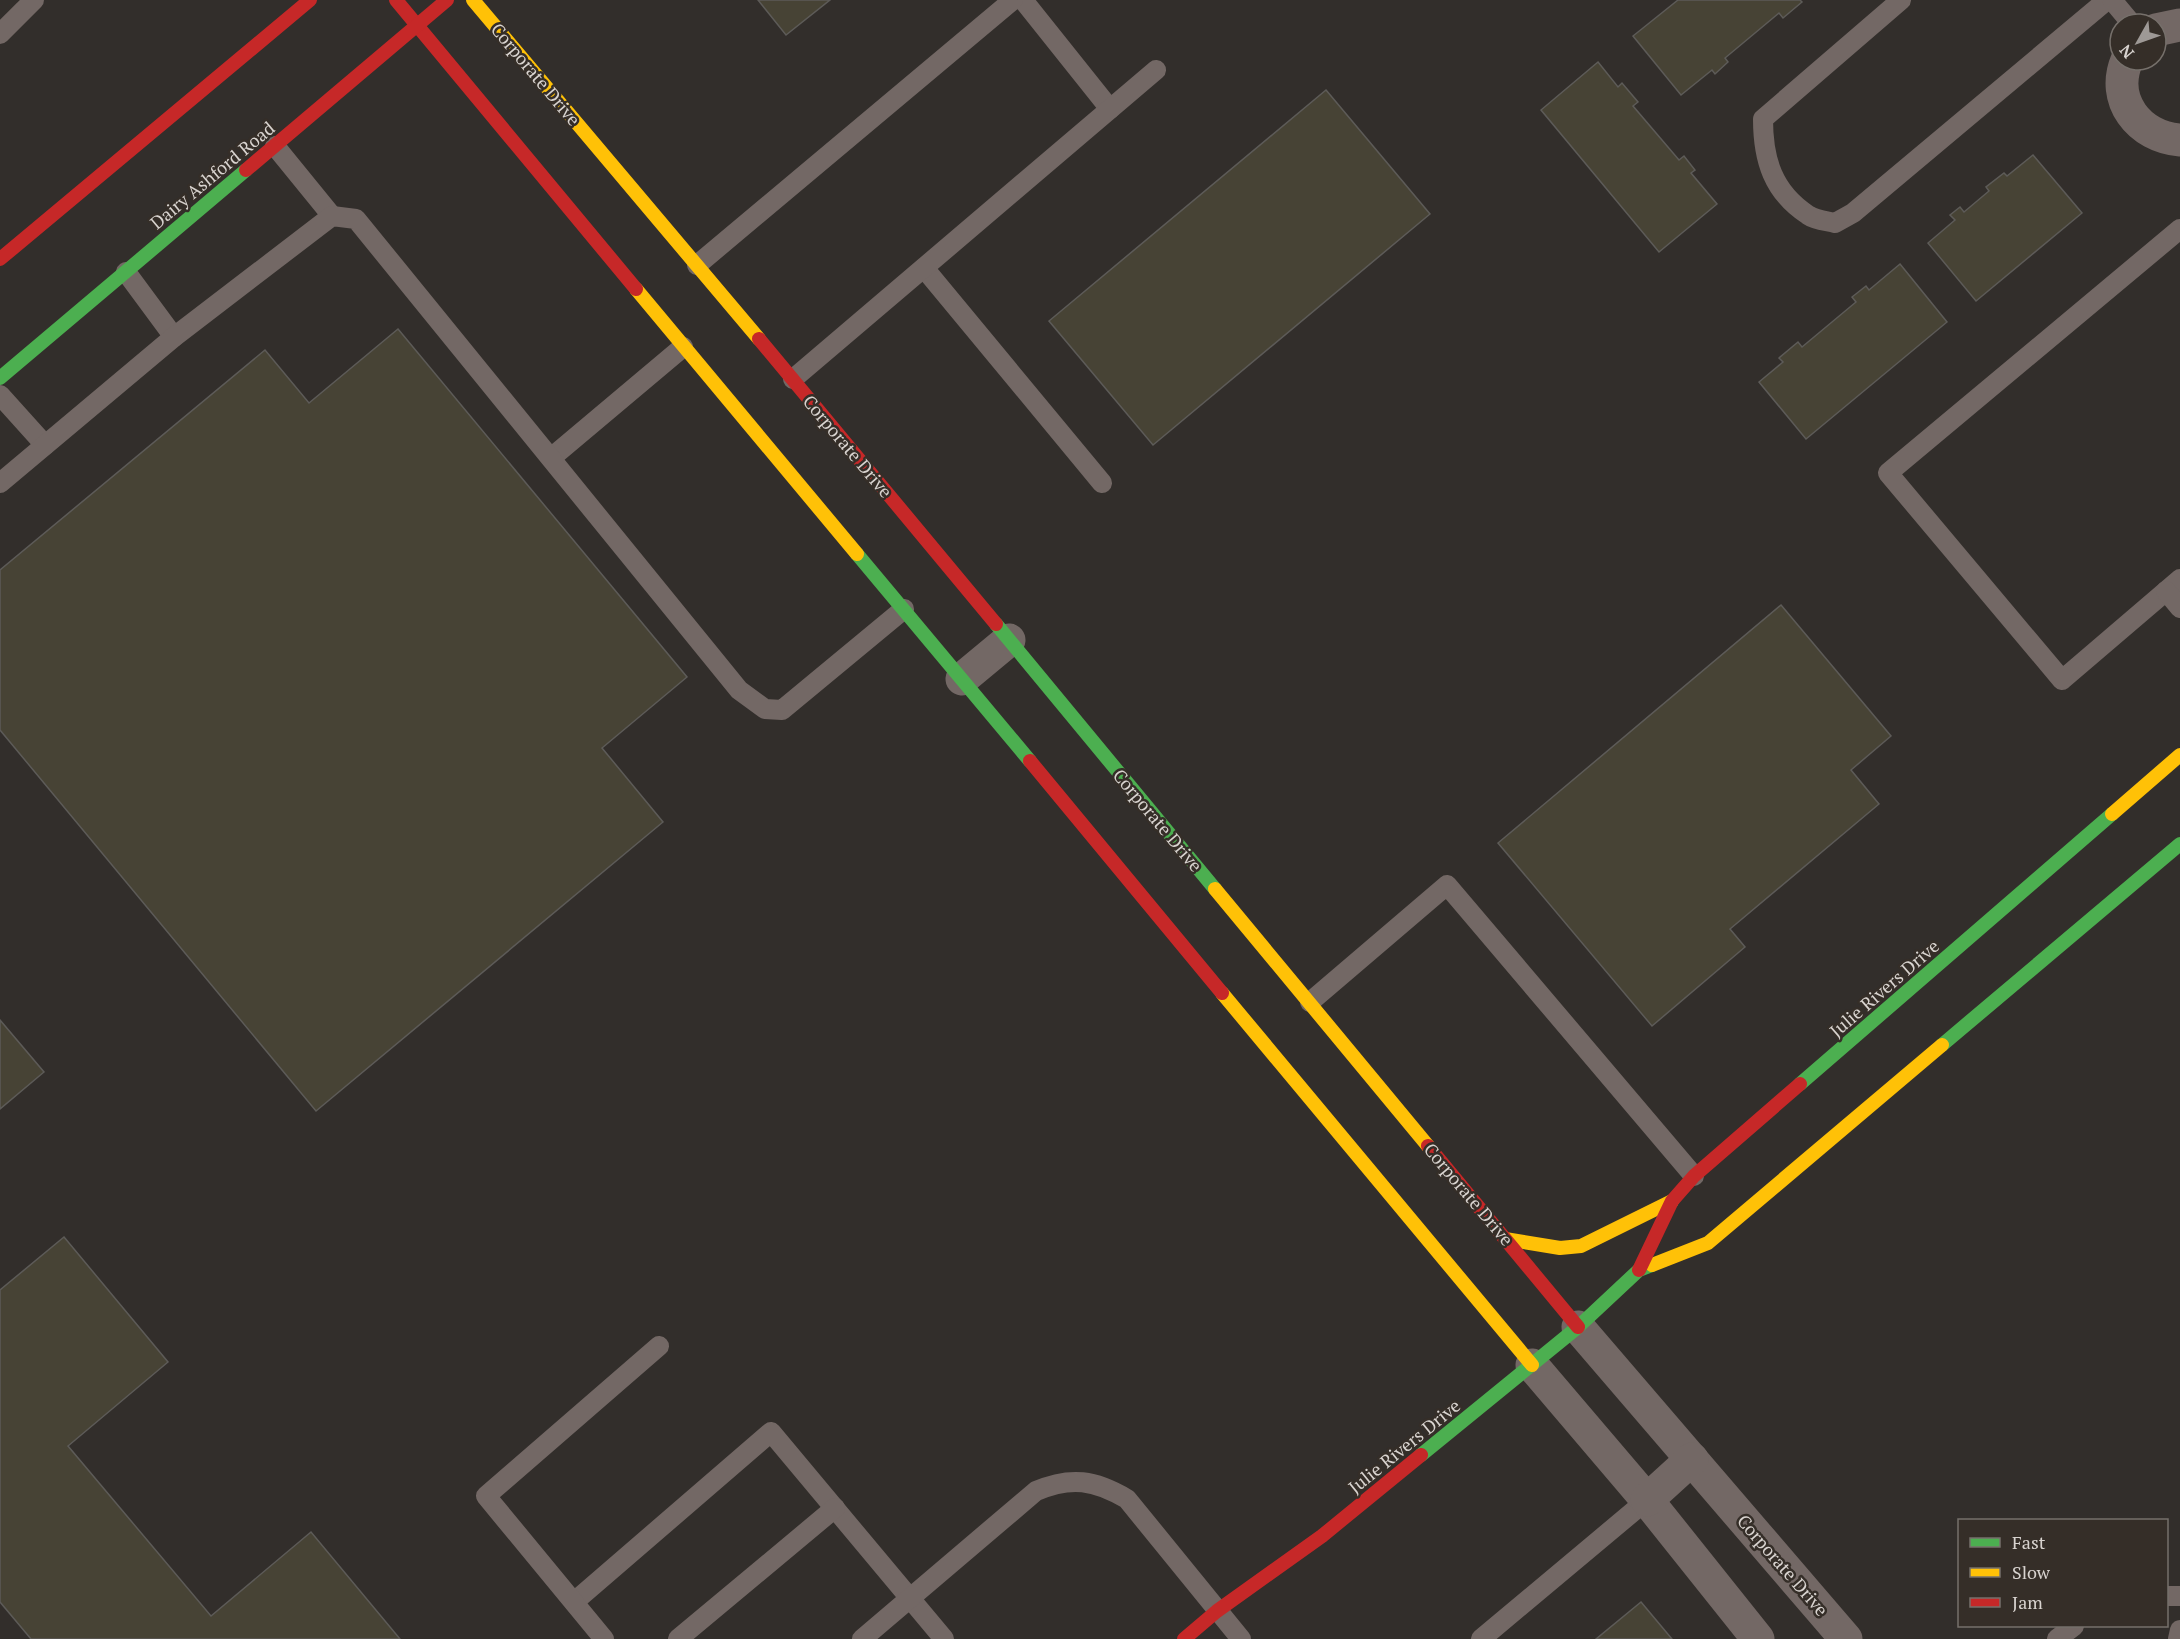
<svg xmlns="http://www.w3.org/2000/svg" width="2180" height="1639" font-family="'PT Serif',serif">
<rect width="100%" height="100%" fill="#322e2b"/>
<g fill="#474335" stroke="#5d5b58" stroke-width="1.5">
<polygon points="758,0 830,0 786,35"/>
<polygon points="1678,0 1800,0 1802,2 1783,18 1779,13 1725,58 1728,62 1715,74 1712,70 1681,95 1633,36"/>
<polygon points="1598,62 1618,87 1622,83 1638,102 1633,106 1679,160 1684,156 1695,170 1691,173 1717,204 1659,252 1541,110"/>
<polygon points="1326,90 1430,214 1153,445 1049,321"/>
<polygon points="2033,155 2082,213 1976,301 1928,243 1955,220 1950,215 1960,207 1964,212 1989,191 1986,187 2004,173 2007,176"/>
<polygon points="1900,264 1947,322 1806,439 1759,382 1783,362 1779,358 1798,342 1802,347 1856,302 1852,297 1866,286 1869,290"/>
<polygon points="398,329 687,677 602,748 663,822 316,1111 0,730 0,570 265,350 309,403"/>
<polygon points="1781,605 1891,736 1851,770 1879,804 1730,929 1745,947 1652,1026 1498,843"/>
<polygon points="0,1020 44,1072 0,1109"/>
<polygon points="64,1237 168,1362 68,1446 211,1616 311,1532 400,1639 31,1639 0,1602 0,1290"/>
<polygon points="1641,1602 1672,1639 1596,1639"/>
</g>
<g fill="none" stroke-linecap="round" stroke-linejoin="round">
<g stroke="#736865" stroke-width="20">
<polyline points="1023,0 1110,109"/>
<path d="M1901 0 1763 119C1763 160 1773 192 1808 215 1815 220 1827 221 1835 223L1853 213 2107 0"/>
<polyline points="2112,0 2132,24"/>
<polyline points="0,34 34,0"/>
<polyline points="275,146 332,216"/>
<polyline points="2180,229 1888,473 2062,680 2180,579"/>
<polyline points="697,265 1013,0"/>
<polyline points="924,268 1102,483"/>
<polyline points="126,272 174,337"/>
<polyline points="793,379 1156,70"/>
<polyline points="0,395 45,445"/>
<polyline points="551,458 683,347"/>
<polyline points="0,483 174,337 332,216 356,219 739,690 765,709 782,710 904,609"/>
<polyline points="2166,591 2180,608"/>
<polyline points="1310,1002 1447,885 1694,1176"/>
<polyline points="2166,1596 2180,1596"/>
<polyline points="574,1602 771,1432 944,1639"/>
<polyline points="604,1639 486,1496 659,1346"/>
<polyline points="678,1639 835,1508"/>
<path d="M862 1639 1036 1491C1071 1476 1095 1480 1127 1499L1241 1639"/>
<polyline points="1481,1639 1647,1500"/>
<polyline points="2057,1639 2074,1626"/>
<polyline points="2178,1639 2180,1630"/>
</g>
<g stroke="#736865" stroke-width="33">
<polyline points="2156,30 2180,25"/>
<path d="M2127 60C2110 100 2139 137 2180 140"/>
<polyline points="962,679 1009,640"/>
<polyline points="1578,1327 1846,1639"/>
<polyline points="1532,1365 1647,1500 1758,1639"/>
<polyline points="1647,1500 1692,1459"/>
</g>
<g stroke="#4caf50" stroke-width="14">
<polyline points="0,378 246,170"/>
<polyline points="857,554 1030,761"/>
<polyline points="996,624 1215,889"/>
<polyline points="1942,1045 2180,844"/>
<polyline points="1800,1084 2112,814"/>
<polyline points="1421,1455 1578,1327 1639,1270 1652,1265"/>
</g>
<g stroke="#ffc107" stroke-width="14">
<polyline points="473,0 759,339"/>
<polyline points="636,289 857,554"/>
<polyline points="2112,814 2180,755"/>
<polyline points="1215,889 1428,1146"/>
<polyline points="1222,993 1532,1365"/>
<polyline points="1505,1239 1560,1248 1581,1246 1672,1201"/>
<polyline points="1652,1265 1708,1243 1942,1045"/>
</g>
<g stroke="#c62828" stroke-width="14">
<polyline points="396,0 636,289"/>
<polyline points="246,170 447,0"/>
<polyline points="0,259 310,0"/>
<polyline points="759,339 996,624"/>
<polyline points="1030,761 1222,993"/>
<polyline points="1428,1146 1578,1327"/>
<polyline points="1639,1270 1672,1201 1694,1176 1800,1084"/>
<polyline points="1184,1639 1217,1611 1322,1536 1421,1455"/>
</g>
</g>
<g text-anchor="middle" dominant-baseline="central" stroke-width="5" stroke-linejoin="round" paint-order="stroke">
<g font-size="18" fill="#d8d3cf" stroke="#352e28">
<text transform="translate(536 74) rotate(50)">Corporate Drive</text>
<text transform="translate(212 175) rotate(-40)">Dairy Ashford Road</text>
<text transform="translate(848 446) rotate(50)">Corporate Drive</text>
<text transform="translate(1158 820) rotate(50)">Corporate Drive</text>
<text transform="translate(1884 988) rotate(-41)">Julie Rivers Drive</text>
<text transform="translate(1469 1194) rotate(50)">Corporate Drive</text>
<text transform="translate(1404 1446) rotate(-39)">Julie Rivers Drive</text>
<text transform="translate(1783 1565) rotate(49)">Corporate Drive</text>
</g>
</g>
<rect x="1958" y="1519" width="210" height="108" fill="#352e28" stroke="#76706b" stroke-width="1.5"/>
<rect x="1970" y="1538" width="30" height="9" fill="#4caf50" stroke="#76706b" stroke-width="1.5"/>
<text x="2012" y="1549" font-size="18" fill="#d8d3cf">Fast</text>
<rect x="1970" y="1568" width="30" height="9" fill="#ffc107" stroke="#76706b" stroke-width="1.5"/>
<text x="2012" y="1579" font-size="18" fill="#d8d3cf">Slow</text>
<rect x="1970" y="1598" width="30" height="9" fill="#c62828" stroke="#76706b" stroke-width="1.5"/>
<text x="2012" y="1609" font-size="18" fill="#d8d3cf">Jam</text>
<g transform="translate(2138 42) rotate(230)"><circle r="28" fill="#352e28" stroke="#76706b" stroke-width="1.5"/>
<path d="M0-4.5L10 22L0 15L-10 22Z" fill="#9e9996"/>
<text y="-9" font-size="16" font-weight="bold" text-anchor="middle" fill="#d8d3cf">N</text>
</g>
</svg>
